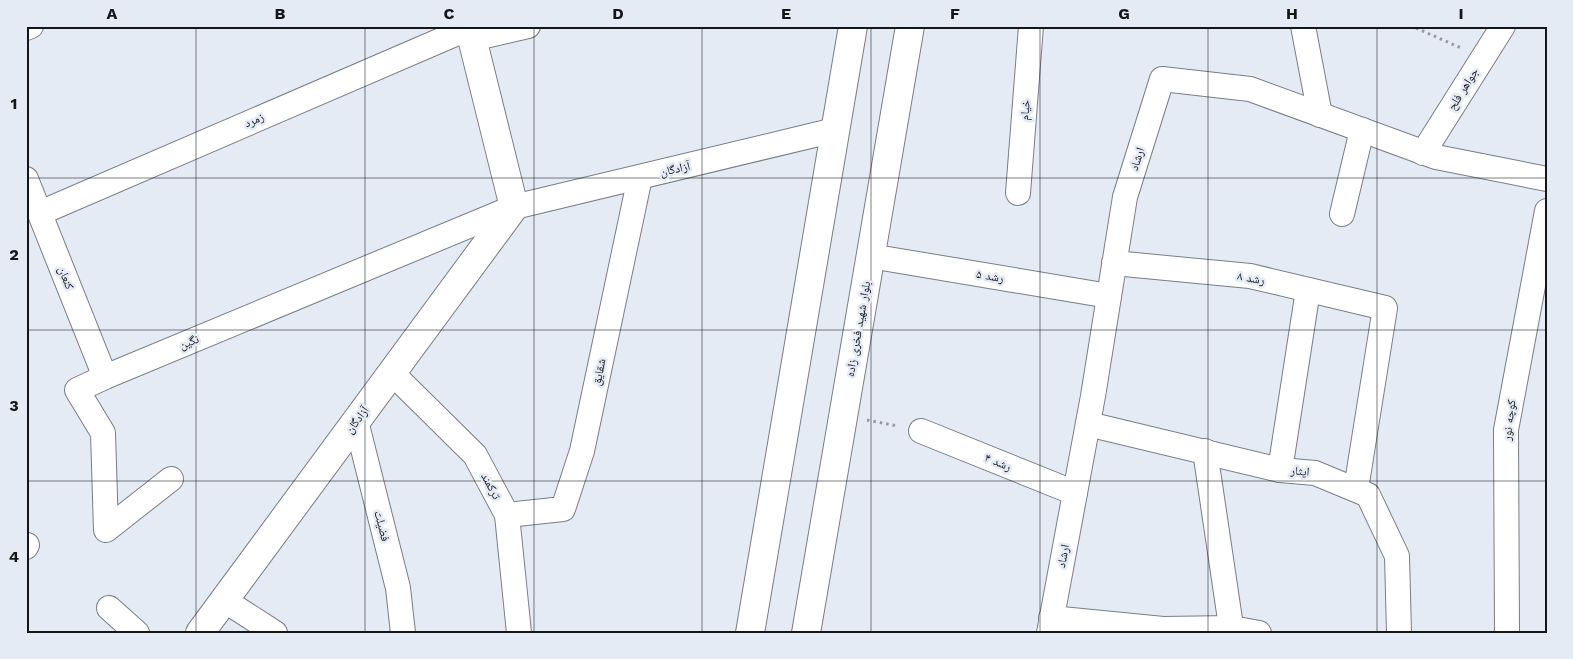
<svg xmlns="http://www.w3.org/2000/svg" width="1573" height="659" font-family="'Work Sans','Noto Naskh Arabic',sans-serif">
<rect width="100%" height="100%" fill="#e5ebf5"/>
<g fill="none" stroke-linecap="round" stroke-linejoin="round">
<defs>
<g id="street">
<polyline points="1303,26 1320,115"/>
<polyline points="26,28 31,26"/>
<polyline points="472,39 528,26"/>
<polyline points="1423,153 1503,26"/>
<polyline points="26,179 105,377"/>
<polyline points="1018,193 1031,26"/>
<polyline points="40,213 469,28"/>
<polyline points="1342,214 1362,130"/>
<polyline points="870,256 1109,296"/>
<polyline points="1114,263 1250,276 1385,308 1356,489"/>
<polyline points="392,373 475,455 507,515 519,633"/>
<polyline points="356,421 398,588 403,633"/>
<polyline points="1088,424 1280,470 1315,473 1368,495 1397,556 1399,633"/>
<polyline points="921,431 1075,493"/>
<polyline points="1205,451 1232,633"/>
<polyline points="1280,470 1308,290"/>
<polyline points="171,479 106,530 103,433 77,390 105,377 514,207 835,130"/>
<polyline points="507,515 563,509 582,451 640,177"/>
<polyline points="26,547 27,545"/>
<polyline points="224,600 275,633"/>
<polyline points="109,608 137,633"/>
<polyline points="1051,618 1163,629 1232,628 1259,633"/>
<polyline points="1049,633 1093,396 1125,197 1162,79 1250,89 1436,157 1547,179"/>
<polyline points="1507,633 1506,430 1547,211"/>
</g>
<g id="secondary">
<polyline points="200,633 514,207 469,26"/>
<polyline points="750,633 853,26"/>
<polyline points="806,633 910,26"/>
</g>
</defs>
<use href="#street" stroke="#787e86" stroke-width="26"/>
<use href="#secondary" stroke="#787e86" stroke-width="30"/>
<g stroke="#959aa1" stroke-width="3" stroke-dasharray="2.5 4" stroke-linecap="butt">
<polyline points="1416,28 1461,48"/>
<polyline points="867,420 898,426"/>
</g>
<use href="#street" stroke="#fff" stroke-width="24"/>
<use href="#secondary" stroke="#fff" stroke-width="28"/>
</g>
<path fill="none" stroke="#141619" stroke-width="1" stroke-opacity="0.55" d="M196 26V633M365 26V633M534 26V633M702 26V633M871 26V633M1040 26V633M1208 26V633M1377 26V633M26 178H1547M26 330H1547M26 481H1547"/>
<g text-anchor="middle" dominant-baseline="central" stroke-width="5" stroke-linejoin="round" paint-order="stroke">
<g font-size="12" fill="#141619" stroke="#e5ebf5">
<text transform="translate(1463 89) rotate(-58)">جواهر فلح</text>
<text transform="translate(1025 110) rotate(-86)">خیام</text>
<text transform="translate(254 120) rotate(-23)">زمرد</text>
<text transform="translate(1137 159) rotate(-72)">ارشاد</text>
<text transform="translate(675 169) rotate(-13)">آزادگان</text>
<text transform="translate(990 276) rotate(9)">رشد ۵</text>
<text transform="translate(66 278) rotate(68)">کنعان</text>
<text transform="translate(1251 278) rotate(10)">رشد ۸</text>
<text transform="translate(858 329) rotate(-80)">بلوار شهید فخری زاده</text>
<text transform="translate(189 342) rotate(-22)">نگین</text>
<text transform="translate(599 372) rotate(-78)">شقایق</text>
<text transform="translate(357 420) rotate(-53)">آزادگان</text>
<text transform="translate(1509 420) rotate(-83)">کوچه نور</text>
<text transform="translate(998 462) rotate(22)">رشد ۴</text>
<text transform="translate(1300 471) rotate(5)">ایثار</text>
<text transform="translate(491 486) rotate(62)">ترکمند</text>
<text transform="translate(382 526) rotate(76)">فضیلت</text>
<text transform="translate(1063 556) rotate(-79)">ارشاد</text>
</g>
</g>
<rect width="1573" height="659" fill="none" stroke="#e5ebf5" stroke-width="55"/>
<rect x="28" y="28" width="1518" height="604" fill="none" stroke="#141619" stroke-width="2"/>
<g font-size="16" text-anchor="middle" font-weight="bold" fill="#141619">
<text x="112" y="19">A</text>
<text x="280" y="19">B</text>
<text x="449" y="19">C</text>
<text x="618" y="19">D</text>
<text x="786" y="19">E</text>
<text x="955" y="19">F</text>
<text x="1124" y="19">G</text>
<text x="1292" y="19">H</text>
<text x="1461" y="19">I</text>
<text x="14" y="109">1</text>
<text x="14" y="260">2</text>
<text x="14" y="411">3</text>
<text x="14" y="562">4</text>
</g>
</svg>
